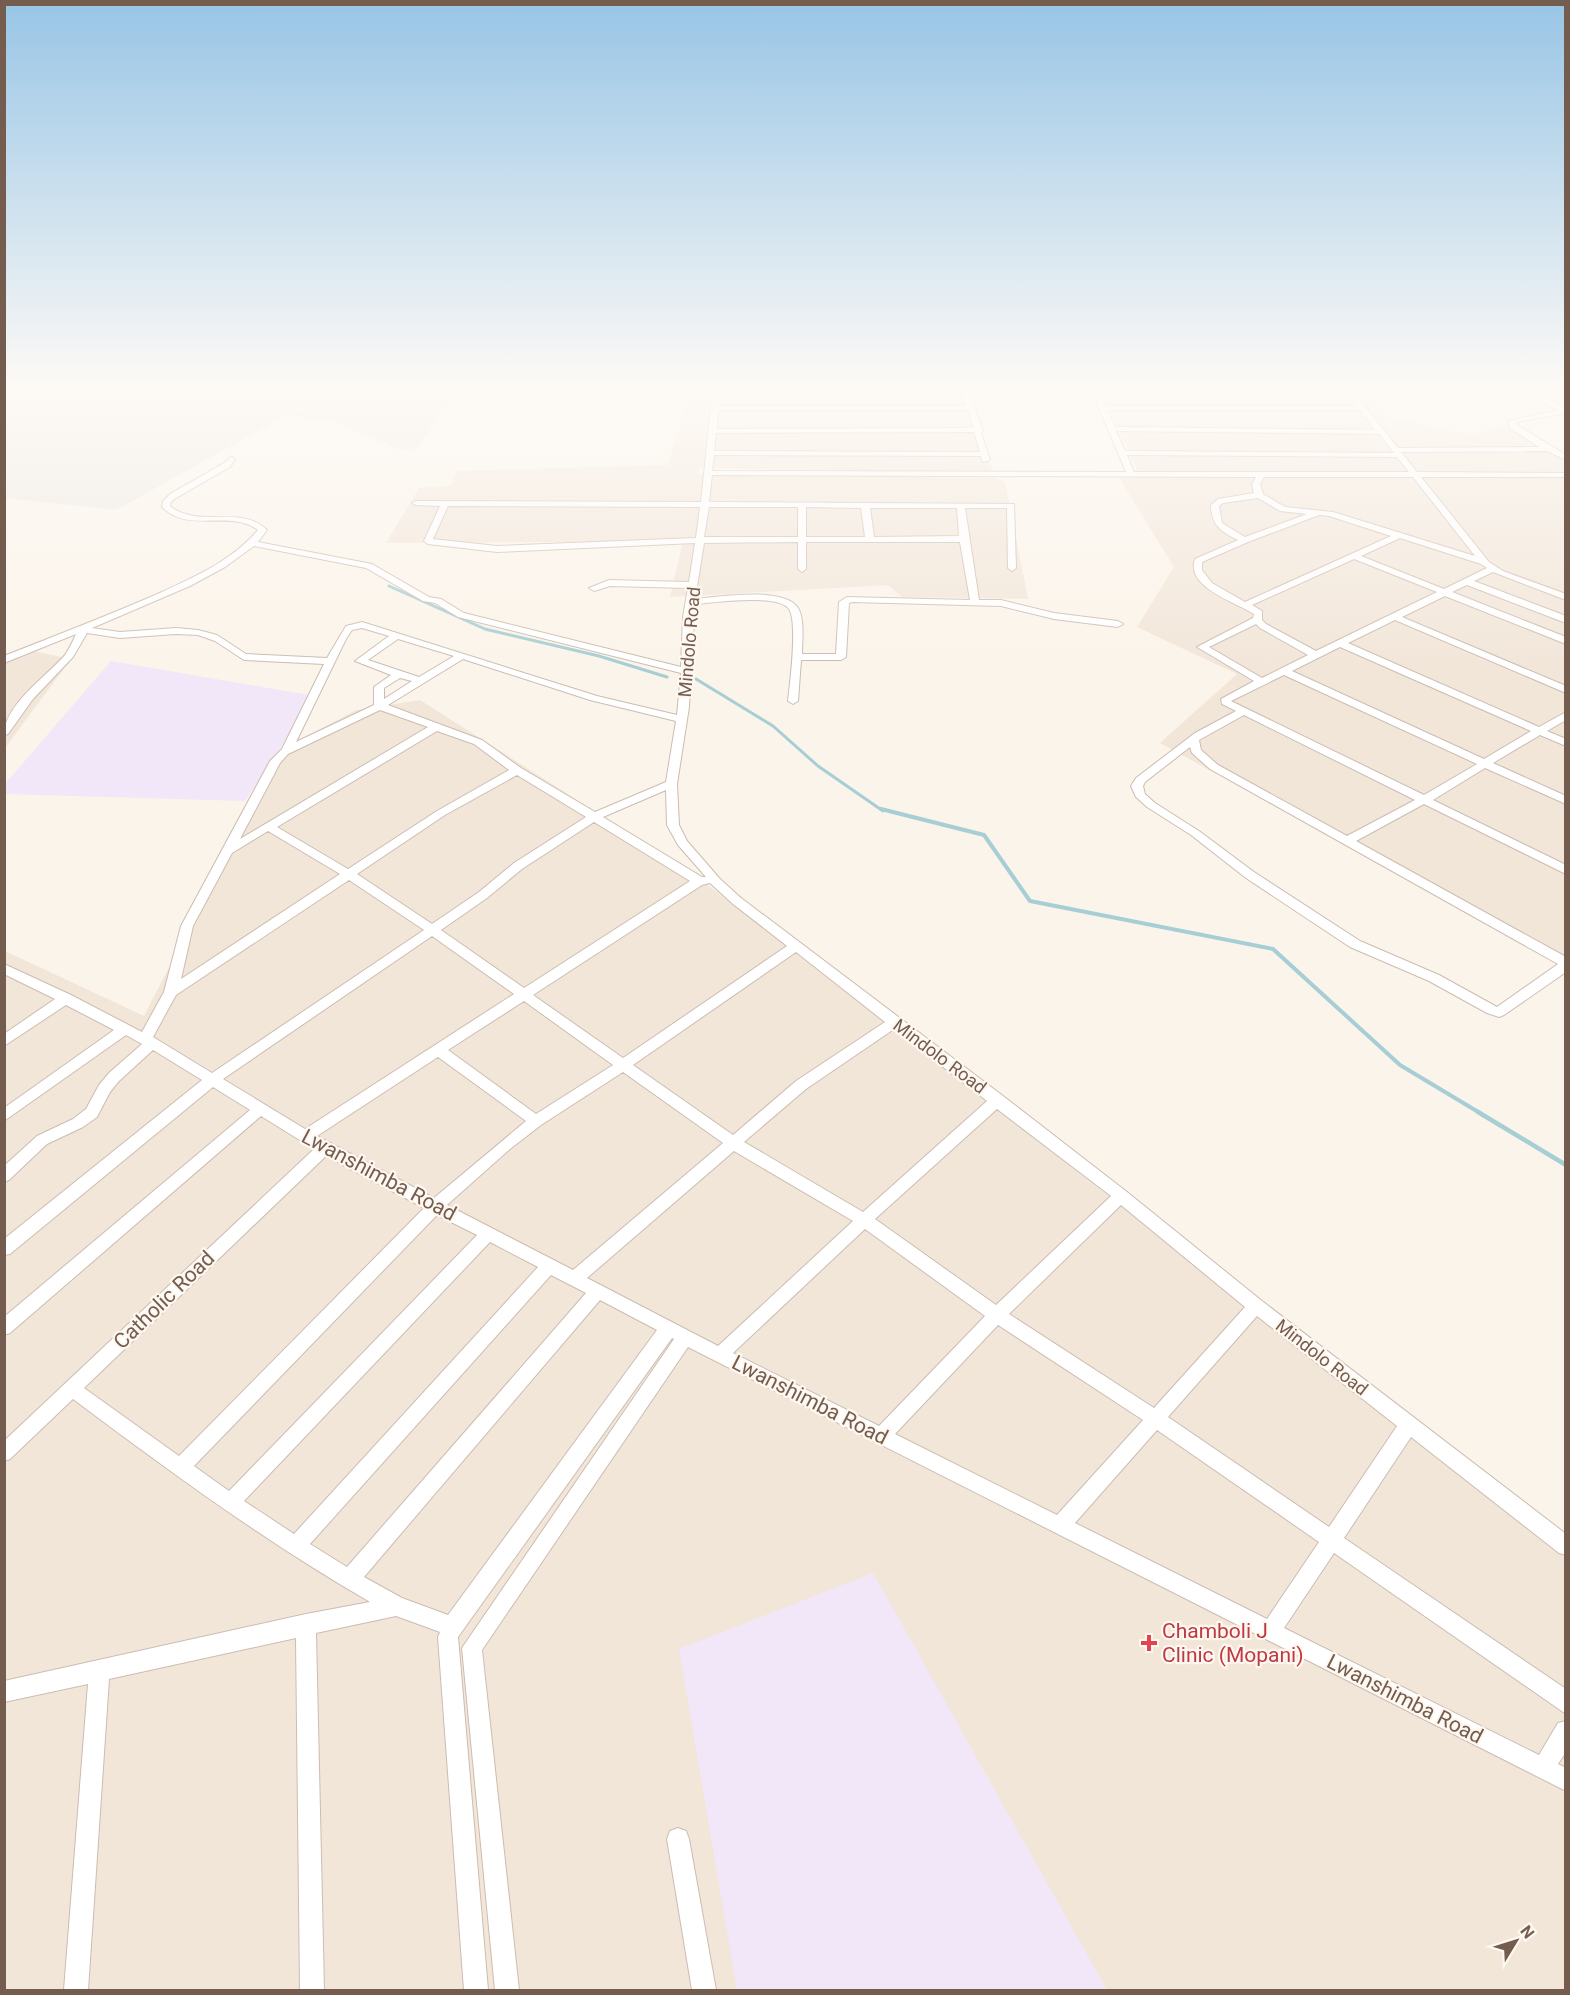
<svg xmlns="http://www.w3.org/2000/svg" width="1570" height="1995" font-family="Roboto,sans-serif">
<rect width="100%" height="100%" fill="#fbf4ea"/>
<g fill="#f2e6d9">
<polygon points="691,389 969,389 993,473 700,468 698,474 995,478 1005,482 1028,599 902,597 888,585 670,597 683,541 386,543 419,488 451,486 457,471 668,465"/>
<polygon points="1100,389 1361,389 1387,417 1472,435 1503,424 1535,434 1565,454 1565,472 1138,472"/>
<polygon points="1118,476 1565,478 1565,964 1160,743 1237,674 1137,627 1174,567"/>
<polygon points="33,651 71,659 5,748 5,662"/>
<polygon points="420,700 695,875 1565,1550 1565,1990 5,1990 5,951 144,1016 280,751 356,710"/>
</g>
<g fill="#ede7e3">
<polygon points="5,389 325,389 289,414 116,510 5,498"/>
<polygon points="330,389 455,389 418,448 401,450 341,424 292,415"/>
</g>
<g fill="#f1e7f8">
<polygon points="111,661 315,696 245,801 5,794 5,784"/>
<polygon points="873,1573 1107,1990 737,1990 679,1649"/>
</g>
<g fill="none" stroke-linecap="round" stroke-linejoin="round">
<g stroke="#a7ced4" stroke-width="3">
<polyline points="389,586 485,629 599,656 667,677"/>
<polyline points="696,679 773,726 818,766 883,811"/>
</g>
<polyline stroke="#a7ced4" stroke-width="4" points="881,809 984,835 1030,901 1273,949 1400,1065 1480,1113"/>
<polyline stroke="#a7ced4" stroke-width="4.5" points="1478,1112 1566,1165"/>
<defs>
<g id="minor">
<path d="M713 389H721L719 406H966L961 389H969L974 406 977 408 975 410 983 430 981 432 990 460 983 462 981 456 714 455 712 471 1126 472 1091 389H1099L1106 406H1357L1344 389H1351L1398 448 1539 447 1510 428 1508 421 1558 410 1520 389H1528L1566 408V413L1516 422 1517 425 1566 455V460L1547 451 1401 452 1417 472 1566 473V477H1421L1489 562 1503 571 1566 594V600L1493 572 1474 581 1566 616V623L1467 585 1452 592 1566 637V644L1445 596 1402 617 1566 686V693L1395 620 1348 643 1539 727 1566 712V720L1547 731 1566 739V746L1540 735 1493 763 1566 796V804L1485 768 1433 800 1566 865V874L1424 804 1356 841 1566 957V972L1504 1015 1499 1017 1487 1013 1429 981 1350 947 1246 878 1191 835 1147 807 1136 797 1131 786 1136 778 1195 733 1236 711 1222 704 1221 699 1254 681 1197 647 1253 618 1254 614C1235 602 1185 587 1195 559L1238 540C1221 532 1211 525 1211 505L1218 499 1254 493 1252 484 1256 477 712 475 709 502 1014 504 1016 568 1012 571 1008 568 1007 508H965L979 600H1001L1054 613 1118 621 1123 624 1118 627 1054 619 1001 606 852 602 849 603 846 657 841 660H801L798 701 793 704 788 701C790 683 798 623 789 609 778 593 713 603 695 604L689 707 677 784 679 825 687 841 720 879 741 898 1003 1096 1127 1192 1262 1301 1566 1534V1555L1559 1553 1411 1437 1344 1538 1566 1689V1714L1334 1553 1284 1628 1539 1755 1558 1723 1566 1721V1752L1558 1764 1566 1768V1791L688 1347 482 1650 519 1990H495L462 1648 674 1339 672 1338 458 1637 488 1990H464L438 1637 440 1632 396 1616 316 1633 324 1990H300L296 1638 109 1679 88 1990H64L88 1684 4 1702V1681L306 1614 370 1602C266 1542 169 1471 73 1399L10 1459 4 1461V1441L314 1149 261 1116 10 1333 4 1335V1317L250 1110 213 1087 10 1254 4 1255V1239L202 1080 153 1050 119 1081 110 1092 97 1117 83 1127 47 1144 9 1180 4 1182V1166L37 1136 73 1119 86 1109 99 1085 109 1073 142 1044 126 1035 4 1121V1108L114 1030 66 1005 4 1046V1034L55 999 4 974V964L71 995 142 1032 164 992 181 926 270 761 282 749 324 664 244 660 215 641 198 635 176 634 120 638 87 633 73 657 33 699 8 734 4 735C4 705 46 677 65 655 69 649 73 641 76 634L4 663V656C57 635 110 615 162 592 196 576 233 560 258 530 230 509 188 534 162 507L163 501 170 494 224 463 231 457 235 459 230 467 176 498 171 502 170 506C198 529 241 504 267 530L258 542 372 564 429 597 441 599 464 613 681 667 683 617 688 588 610 586 594 591 589 588 609 580 689 582 695 543 497 552 428 544 424 541 440 506 416 505 412 503 416 501 701 502ZM718 410H968L973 428 717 429ZM1107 410H1360L1375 430 1115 427ZM1116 431 1379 434 1394 453 1125 451ZM974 432 980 452 714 451 716 433ZM1127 455 1397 457 1409 472H1134ZM1264 477H1413L1475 556 1333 512 1285 507 1263 494 1260 484ZM1258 498 1280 511 1307 514 1245 537 1222 523 1219 506 1223 503ZM448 506 700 507 696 538 497 546 433 539ZM709 507H798V537H704ZM806 507 861 508 865 537H806ZM870 508H957L959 536 874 537ZM1319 515 1329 516 1391 536 1245 602 1212 583 1202 570V562L1248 542ZM1400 538 1481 564 1487 568 1444 589 1361 556ZM798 542V569L802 572 806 569V542H960L970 600 847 597 839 602 836 654H802C802 641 805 620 798 608 784 586 718 597 695 599L704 543ZM254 546 366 568 423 601 435 603 458 617 681 673 677 715 597 696 362 622 346 626 327 658 246 654 217 635 198 630 176 628 120 632 92 628 190 586 225 567ZM1354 559 1437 592 1316 651 1266 624 1262 620V611L1252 605ZM1256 624 1260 628 1308 655 1262 678 1209 647ZM362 628 389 636 355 661 391 675 374 687V705L296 742 346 639 352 630ZM398 639 454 656 419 677 368 660ZM1340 647 1531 731 1484 759 1292 671ZM463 659 590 700 676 721 666 782 595 812 521 768 482 740 388 705ZM1284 675 1477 764 1424 795 1231 701ZM400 678 412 681 384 699V688ZM380 710 428 727 240 839 280 763 288 754ZM1244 715 1415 800 1347 836 1218 765 1201 750 1199 740ZM437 731 474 744 509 770 437 811 348 869 277 827ZM1190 747 1192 753 1210 769 1558 964 1497 1007 1439 975 1360 941 1254 872 1199 831 1155 803 1145 794 1143 786 1145 782ZM517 775 586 817 514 863 479 892 432 924 357 874 445 815ZM666 790 667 825 678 845 706 877H702L603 817ZM594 822 690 881 524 988 441 930 487 898 522 869ZM268 831 340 874 181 979 193 926 232 853ZM349 880 424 930 212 1073 153 1037 176 995ZM710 883 733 904 787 946 623 1058 533 995 702 885ZM432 936 514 994 305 1129 223 1079ZM796 952 885 1022 796 1081 733 1135 633 1065ZM524 1001 613 1065 536 1114 448 1050ZM894 1029 987 1101 863 1212 744 1142 806 1089ZM438 1057 526 1121 434 1198 317 1136ZM623 1072 723 1143 573 1270 447 1205 510 1149 541 1125ZM997 1109 1111 1196 996 1305 875 1219ZM734 1151 853 1221 718 1346 587 1278ZM326 1156 424 1208 179 1456 84 1388ZM1121 1205 1245 1307 1154 1408 1009 1314ZM437 1215 477 1235 229 1491 194 1466ZM865 1229 985 1316 879 1426 733 1353ZM490 1242 538 1267 294 1534 244 1501ZM551 1275 586 1293 347 1567 310 1544ZM600 1300 657 1330 448 1615 402 1598 364 1577ZM1257 1316 1397 1426 1329 1527 1168 1417ZM998 1325 1143 1420 1057 1515 895 1434ZM1157 1430 1319 1542 1267 1619 1075 1523Z"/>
<polygon points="678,1828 686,1831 689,1839 716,1990 692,1990 667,1839 670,1831"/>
</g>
</defs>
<use href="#minor" stroke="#ccbcb1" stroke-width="2"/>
<use href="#minor" fill="#fff" fill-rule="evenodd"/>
</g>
<linearGradient id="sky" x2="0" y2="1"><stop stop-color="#98c5e6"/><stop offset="0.58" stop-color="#fdfaf6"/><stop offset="1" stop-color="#fdfaf6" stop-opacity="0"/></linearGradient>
<rect width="1570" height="668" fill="url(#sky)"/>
<path fill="#e0444e" stroke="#fef8f1" stroke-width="2" d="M1146 1634h6v6h6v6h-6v6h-6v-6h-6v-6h6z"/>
<g text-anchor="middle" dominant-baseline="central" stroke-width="4.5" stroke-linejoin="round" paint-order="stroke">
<g font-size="18" fill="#745c4f" stroke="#fef8f1">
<text transform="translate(689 642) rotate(-85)">Mindolo Road</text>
<text transform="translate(940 1056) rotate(37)">Mindolo Road</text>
<text transform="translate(1322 1357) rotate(38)">Mindolo Road</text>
</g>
<g font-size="21" fill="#745c4f" stroke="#fef8f1">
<text transform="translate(379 1175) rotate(28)">Lwanshimba Road</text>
<text transform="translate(164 1300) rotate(-44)">Catholic Road</text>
<text transform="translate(810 1400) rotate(27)">Lwanshimba Road</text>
<text transform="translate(1405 1699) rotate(27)">Lwanshimba Road</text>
</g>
<g font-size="21" fill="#be3a42" stroke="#fef8f1" text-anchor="start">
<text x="1162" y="1631">Chamboli J<tspan x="1162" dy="24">Clinic (Mopani)</tspan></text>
</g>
</g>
<rect width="1570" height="1995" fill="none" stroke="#745c4f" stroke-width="12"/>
<g transform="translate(1516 1941) rotate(52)" stroke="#fef8f1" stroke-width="4.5" paint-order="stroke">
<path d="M0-4.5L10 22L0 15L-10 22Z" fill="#745c4f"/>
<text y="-9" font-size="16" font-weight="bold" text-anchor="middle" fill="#745c4f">N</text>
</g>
</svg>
